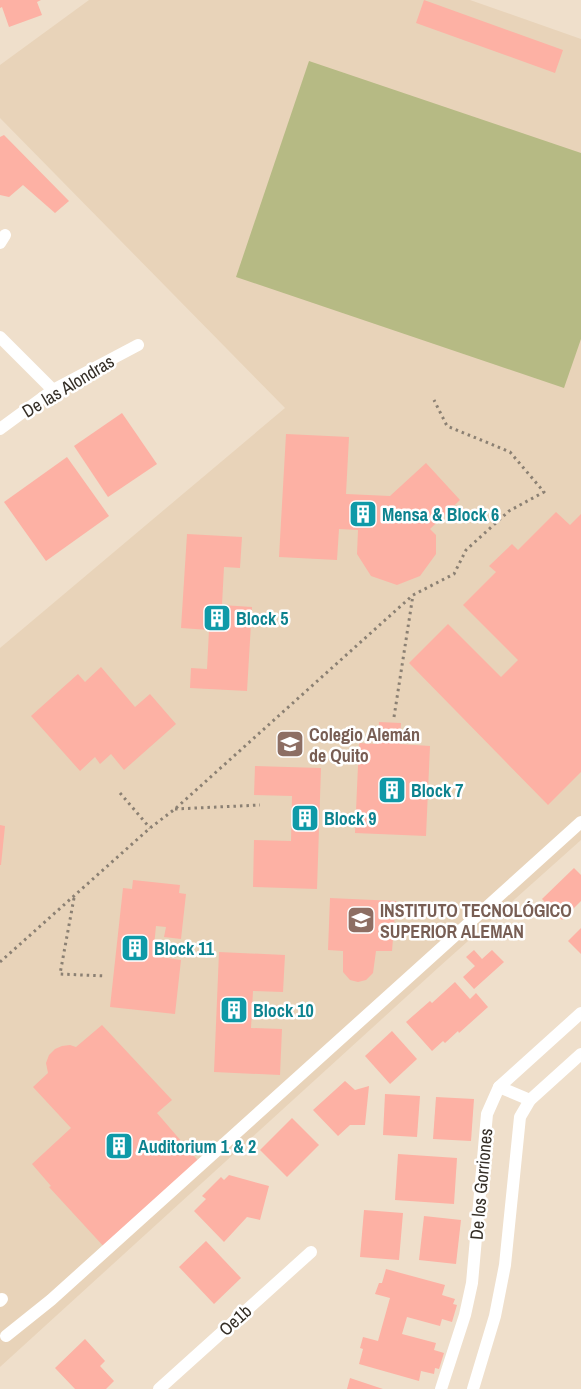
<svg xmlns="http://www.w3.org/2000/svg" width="581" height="1389" font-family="'Archivo Narrow',sans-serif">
<rect width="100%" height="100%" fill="#efdfcb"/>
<polygon fill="#e8d3b9" points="89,0 470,0 581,39 581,840 439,967 0,1367 0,648 285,408 0,118 0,65"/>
<polygon fill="#b6ba84" points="309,61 581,153 581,339 564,388 236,277"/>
<g fill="#fdb1a4">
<polygon points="0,0 41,0 37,2 42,15 9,27 2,7 0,8"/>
<polygon points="424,0 563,50 555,73 416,23"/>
<polygon points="4,135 69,201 55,213 23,185 9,197 0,195 0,137"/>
<polygon points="122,413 157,464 108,497 74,446"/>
<polygon points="286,434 349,437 346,494 390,496 426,463 460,500 430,529 436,535 436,554 420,576 397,585 371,576 357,554 358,530 339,529 337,560 279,557"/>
<polygon points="67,457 109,516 46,561 4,502"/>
<polygon points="556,512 570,525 581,514 581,772 548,805 409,663 448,624 501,677 518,660 463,605 496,572 489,566 512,544 518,550"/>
<polygon points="187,534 242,537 240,568 224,567 222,605 252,607 247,691 190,688 191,668 207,669 209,630 181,628"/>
<polygon points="101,667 135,707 150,694 176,724 124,770 111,754 100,764 95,757 80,771 31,716 78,674 85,682"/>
<polygon points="379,722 401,723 400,744 430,746 426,836 355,833 359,743 378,744"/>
<polygon points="255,766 321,768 317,889 253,887 254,840 291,841 292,796 254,795"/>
<polygon points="0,825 5,826 1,865 0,865"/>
<polygon points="574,868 581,875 581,901 562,920 542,899"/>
<polygon points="133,880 180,885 179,893 186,894 181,939 164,937 166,927 156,926 153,956 181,960 175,1014 110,1007 123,888 132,889"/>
<polygon points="330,898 396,901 392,951 376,951 373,973 366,980 358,982 350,980 343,972 343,951 328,950"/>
<polygon points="581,928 581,954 568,941"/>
<polygon points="474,950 482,959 492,950 504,962 474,989 463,977 475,966 466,957"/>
<polygon points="219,952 285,955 283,992 253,991 251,1028 282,1029 280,1075 214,1072"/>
<polygon points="455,982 470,999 476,993 488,1007 459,1033 458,1031 445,1043 443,1041 432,1051 406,1022 430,1001 432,1003"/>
<polygon points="102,1025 172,1100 157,1113 201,1164 106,1249 49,1187 51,1186 32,1164 71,1128 33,1087 48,1073 46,1063 49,1055 55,1049 62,1046 70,1045 76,1047"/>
<polygon points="392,1031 417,1059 390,1084 365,1056"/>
<polygon points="345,1081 355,1090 369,1086 365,1125 350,1125 338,1136 313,1110"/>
<polygon points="385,1094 420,1096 417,1137 383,1135"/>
<polygon points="436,1097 474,1099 471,1141 433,1139"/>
<polygon points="292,1118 319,1145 287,1177 260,1150"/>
<polygon points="398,1154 457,1158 454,1204 395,1200"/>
<polygon points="229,1175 269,1186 260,1220 247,1217 224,1242 194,1211 206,1199 202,1196 221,1177 224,1180"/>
<polygon points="364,1210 403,1213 399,1260 360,1257"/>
<polygon points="424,1216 461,1220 456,1264 419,1260"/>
<polygon points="206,1241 241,1278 214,1304 179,1267"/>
<polygon points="386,1269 445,1285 442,1295 455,1299 453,1304 457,1305 452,1322 442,1319 440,1326 407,1317 402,1334 436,1343 434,1350 444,1353 439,1369 435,1368 434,1374 421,1371 419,1381 359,1364 363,1349 360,1348 363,1337 378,1341 390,1298 375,1294 379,1283 382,1283"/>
<polygon points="85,1339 105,1361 100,1366 114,1381 106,1389 75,1389 55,1368"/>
<polygon points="350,1378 383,1389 347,1389"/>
</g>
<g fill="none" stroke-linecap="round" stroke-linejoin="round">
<g stroke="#8b8073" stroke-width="3" stroke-dasharray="2.5 4" stroke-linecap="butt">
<polyline points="394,717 413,595 454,574 466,550 509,511 544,492 510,452 447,426 434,400"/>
<polyline points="120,793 150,828"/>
<polyline points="175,809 260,805"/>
<polyline points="74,898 60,974 106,976"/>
<polyline points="0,962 150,828 175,809 413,595"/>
</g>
<g stroke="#fff" stroke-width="12">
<polyline points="0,243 5,235"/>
<polyline points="0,337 53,390"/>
<polyline points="0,429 53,390 138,345"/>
<polyline points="499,1087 530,1100"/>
<polyline points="0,1301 2,1299"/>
<polyline points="6,1336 51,1300 581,822"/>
<polyline points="159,1389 311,1252"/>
<polyline points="441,1389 465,1315 472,1283 487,1114 499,1087 581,1013"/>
<polyline points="473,1389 495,1316 505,1265 520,1117 530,1100 581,1054"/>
</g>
</g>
<defs>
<symbol id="building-square" viewBox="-11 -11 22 22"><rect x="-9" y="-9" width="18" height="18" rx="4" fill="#0f9aa8" stroke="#fff"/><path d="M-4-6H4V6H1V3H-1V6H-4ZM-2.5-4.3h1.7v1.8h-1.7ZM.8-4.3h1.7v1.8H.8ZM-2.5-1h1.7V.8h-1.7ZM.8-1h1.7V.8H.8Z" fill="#fff"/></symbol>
<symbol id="school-square" viewBox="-11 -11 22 22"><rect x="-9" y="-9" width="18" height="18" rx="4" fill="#8d6e63" stroke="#fff"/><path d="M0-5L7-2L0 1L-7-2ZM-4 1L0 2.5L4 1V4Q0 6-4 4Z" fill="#fff"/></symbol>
<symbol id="university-square" viewBox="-11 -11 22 22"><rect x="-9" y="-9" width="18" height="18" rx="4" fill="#8d6e63" stroke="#fff"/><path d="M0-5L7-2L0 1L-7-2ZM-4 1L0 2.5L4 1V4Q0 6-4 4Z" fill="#fff"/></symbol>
</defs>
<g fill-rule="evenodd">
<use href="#building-square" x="347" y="498" width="32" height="32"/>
<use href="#building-square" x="201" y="602" width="32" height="32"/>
<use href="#school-square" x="274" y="728" width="32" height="32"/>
<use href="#building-square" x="376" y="774" width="32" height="32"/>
<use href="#building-square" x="289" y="802" width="32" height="32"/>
<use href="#university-square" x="345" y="904" width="32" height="32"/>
<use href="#building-square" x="119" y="932" width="32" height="32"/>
<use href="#building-square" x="218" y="994" width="32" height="32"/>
<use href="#building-square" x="103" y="1130" width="32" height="32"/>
</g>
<g text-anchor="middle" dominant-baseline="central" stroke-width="5" stroke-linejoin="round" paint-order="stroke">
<g font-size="18" fill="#352f27" stroke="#fff">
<text transform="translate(68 386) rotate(-31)">De las Alondras</text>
<text transform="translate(481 1184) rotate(-85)">De los Gorriones</text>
<text transform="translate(235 1320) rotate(-42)">Oe1b</text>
</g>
<g font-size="18" font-weight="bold" fill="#0d838f" stroke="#fff" text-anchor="start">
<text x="382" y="514">Mensa &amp; Block 6</text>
<text x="236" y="618">Block 5</text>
<text x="411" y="790">Block 7</text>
<text x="324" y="818">Block 9</text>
<text x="154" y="948">Block 11</text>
<text x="253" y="1010">Block 10</text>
<text x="138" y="1146">Auditorium 1 &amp; 2</text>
</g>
<g font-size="18" font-weight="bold" fill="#785e54" stroke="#fff" text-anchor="start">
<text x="309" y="734">Colegio Alemán<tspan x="309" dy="21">de Quito</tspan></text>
<text x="380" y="910">INSTITUTO TECNOLÓGICO<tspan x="380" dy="21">SUPERIOR ALEMAN</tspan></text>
</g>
</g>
</svg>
